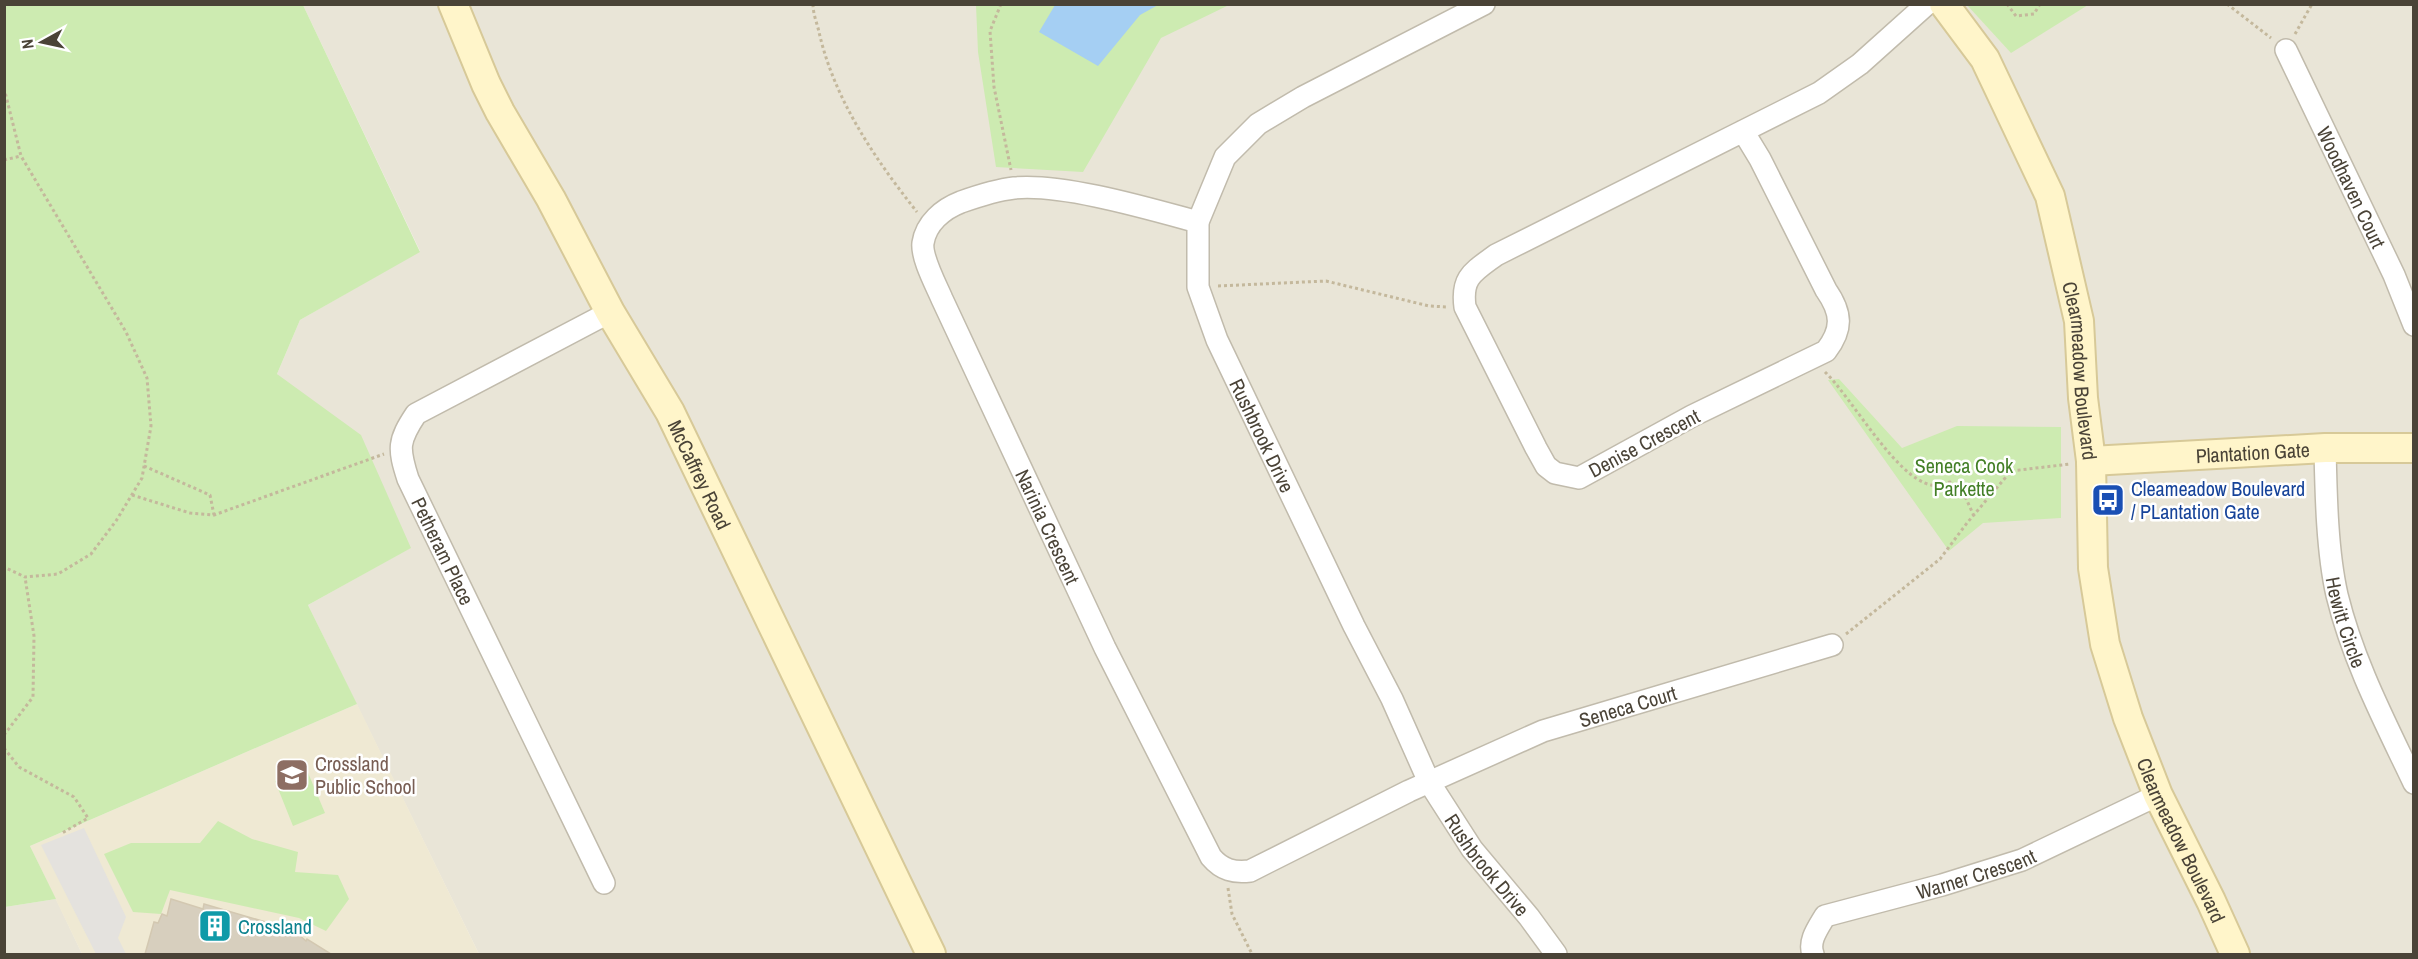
<svg xmlns="http://www.w3.org/2000/svg" width="2418" height="959" font-family="'Archivo Narrow',sans-serif">
<rect width="100%" height="100%" fill="#f5f2ea"/>
<g fill="#e9e5d7">
<polygon points="303,5 2413,5 2413,954 479,954 308,605 410,548 277,374 300,320 420,251"/>
<polygon points="56,899 82,954 5,954 5,907"/>
</g>
<polygon fill="#efe9d3" points="357,704 479,954 82,954 30,846"/>
<g fill="#cdebb1">
<polygon points="5,4 303,5 420,252 300,320 277,374 361,435 411,548 308,605 357,704 30,846 56,899 5,907"/>
<polygon points="976,5 1229,5 1161,38 1083,172 996,167 978,52"/>
<polygon points="1967,5 2088,5 2011,53"/>
<polygon points="1839,379 1902,448 1957,426 2061,427 2061,518 1983,523 1949,551 1828,380"/>
<polygon points="306,768 325,813 293,826 275,781"/>
<polygon points="218,821 252,839 298,852 295,872 338,875 349,899 326,931 299,918 170,890 161,914 133,912 104,854 131,843 200,843"/>
</g>
<polygon fill="#e4e2de" points="84,828 126,917 118,938 126,954 96,954 41,845"/>
<polygon fill="#a5cff3" points="1055,5 1055,4 1158,5 1140,15 1098,66 1039,32"/>
<polygon fill="#d7cfbe" stroke="#d3c8b1" stroke-width="1.5" points="171,899 203,909 204,904 286,928 286,931 298,934 306,941 307,939 331,954 145,954 154,922 158,923 162,914 167,916"/>
<g fill="none" stroke-linecap="round" stroke-linejoin="round">
<defs>
<g id="street">
<path id="s1" d="M1484 4 1303 97 1258 124 1225 157 1198 222V287L1217 340 1354 626 1392 699 1429 782 1472 849 1529 917 1556 954"/>
<path id="s2" d="M2286 50 2394 275 2414 325"/>
<path d="M1743 131 1760 159 1826 290C1842 313 1843 329 1826 351L1692 416 1579 478 1555 473 1546 466 1536 448 1465 307C1461 277 1473 272 1496 255L1819 93 1860 64 1927 4"/>
<path id="s3" d="M1198 222C1150 209 1062 183 1014 188 996 190 978 196 961 202 943 209 926 223 923 243 921 257 936 285 942 299L1105 648 1211 857C1222 870 1234 873 1250 871L1409 791 1543 731 1832 645"/>
<path id="s4" d="M2325 448C2326 494 2327 551 2337 595 2353 661 2385 722 2414 783"/>
<path d="M604 883 408 479C398 448 398 441 416 414L610 312"/>
<path id="s5" d="M1813 954C1808 941 1818 928 1825 916L1942 885 2022 860 2158 795"/>
</g>
<g id="secondary">
<path id="s6" d="M453 4 486 84 500 112 551 199 610 312 670 412 931 954"/>
<path id="s7" d="M1944 4 1985 59 2050 196 2079 321 2083 398 2091 461 2093 568 2105 644 2128 718 2158 795 2211 901 2235 954"/>
<path id="s8" d="M2091 461 2325 448H2414"/>
</g>
</defs>
<use href="#street" stroke="#c1bbac" stroke-width="24"/>
<use href="#secondary" stroke="#d7c998" stroke-width="32"/>
<g stroke="#c4b89c" stroke-width="3" stroke-dasharray="3 3" stroke-linecap="butt">
<path d="M813 4C813 14 817 23 819 32 834 99 875 159 917 212"/>
<polyline points="1001,4 990,31 994,87 1011,170"/>
<polyline points="2007,4 2016,16 2034,14 2040,4"/>
<polyline points="2227,4 2271,38"/>
<polyline points="2295,34 2312,4"/>
<polyline points="4,88 21,156 126,332 147,378 151,426 142,478 116,521 91,554 58,574 25,577 4,567"/>
<polyline points="4,160 21,156"/>
<polyline points="1218,286 1326,281 1429,306 1448,307"/>
<path d="M1825 372C1853 399 1895 477 1931 485 1936 486 1945 483 1950 482L1963 492 1974 516"/>
<polyline points="144,466 210,495 214,515"/>
<polyline points="132,495 190,513 214,515 384,454"/>
<polyline points="1846,634 1940,559 1967,523 2011,471 2070,464"/>
<polyline points="4,735 33,697 34,636 25,577"/>
<polyline points="4,748 19,767 74,797 88,818 62,833"/>
<polyline points="1228,888 1232,914 1252,954"/>
</g>
<use href="#street" stroke="#fff" stroke-width="21"/>
<use href="#secondary" stroke="#fff5ca" stroke-width="28"/>
</g>
<defs>
<symbol id="bus-square" viewBox="-11 -11 22 22"><rect x="-9" y="-9" width="18" height="18" rx="4" fill="#1a4fb4" stroke="#fff"/><path d="M-5-6H5V4H4V6H2V4H-2V6H-4V4H-5ZM-3.5-4V0h7V-4ZM-3.5 1.2v1.5H-2V1.2ZM2 1.2v1.5H3.5V1.2Z" fill="#fff"/></symbol>
<symbol id="school-square" viewBox="-11 -11 22 22"><rect x="-9" y="-9" width="18" height="18" rx="4" fill="#8d6e63" stroke="#fff"/><path d="M0-5L7-2L0 1L-7-2ZM-4 1L0 2.5L4 1V4Q0 6-4 4Z" fill="#fff"/></symbol>
<symbol id="building-square" viewBox="-11 -11 22 22"><rect x="-9" y="-9" width="18" height="18" rx="4" fill="#0f9aa8" stroke="#fff"/><path d="M-4-6H4V6H1V3H-1V6H-4ZM-2.5-4.3h1.7v1.8h-1.7ZM.8-4.3h1.7v1.8H.8ZM-2.5-1h1.7V.8h-1.7ZM.8-1h1.7V.8H.8Z" fill="#fff"/></symbol>
</defs>
<g fill-rule="evenodd">
<use href="#bus-square" x="2089" y="481" width="38" height="38"/>
<use href="#school-square" x="273" y="756" width="38" height="38"/>
<use href="#building-square" x="196" y="907" width="38" height="38"/>
</g>
<g text-anchor="middle" dominant-baseline="central" stroke-width="5" stroke-linejoin="round" paint-order="stroke">
<g font-size="20" fill="#4a4337" stroke="#fff">
<text stroke="none"><textPath href="#s2" startOffset="152">Woodhaven Court</textPath></text>
<text stroke="none"><textPath href="#s7" startOffset="398">Clearmeadow Boulevard</textPath></text>
<text stroke="none"><textPath href="#s1" startOffset="600">Rushbrook Drive</textPath></text>
<text transform="translate(1644 443) rotate(-28)">Denise Crescent</text>
<text stroke="none"><textPath href="#s8" startOffset="162">Plantation Gate</textPath></text>
<text stroke="none"><textPath href="#s6" startOffset="532">McCaffrey Road</textPath></text>
<text stroke="none"><textPath href="#s3" startOffset="612">Narinia Crescent</textPath></text>
<text transform="translate(443 551) rotate(64)">Petheram Place</text>
<text stroke="none"><textPath href="#s4" startOffset="176">Hewitt Circle</textPath></text>
<text stroke="none"><textPath href="#s3" startOffset="1437">Seneca Court</textPath></text>
<text stroke="none"><textPath href="#s7" startOffset="884">Clearmeadow Boulevard</textPath></text>
<text stroke="none"><textPath href="#s1" startOffset="1086">Rushbrook Drive</textPath></text>
<text stroke="none"><textPath href="#s5" startOffset="198">Warner Crescent</textPath></text>
</g>
<g font-size="20" fill="#437f27" stroke="#fff">
<text x="1964" y="465">Seneca Cook<tspan x="1964" dy="23">Parkette</tspan></text>
</g>
<g font-size="20" fill="#164399" stroke="#fff" text-anchor="start">
<text x="2131" y="488">Cleameadow Boulevard<tspan x="2131" dy="23">/ PLantation Gate</tspan></text>
</g>
<g font-size="20" fill="#785e54" stroke="#fff" text-anchor="start">
<text x="315" y="763">Crossland<tspan x="315" dy="23">Public School</tspan></text>
</g>
<g font-size="20" fill="#0d838f" stroke="#fff" text-anchor="start">
<text x="238" y="926">Crossland</text>
</g>
</g>
<rect width="2418" height="959" fill="none" stroke="#4a4337" stroke-width="12"/>
<g transform="translate(42 42) rotate(262)" stroke="#ffffff" stroke-width="4.5" paint-order="stroke">
<path d="M0-4.5L10 22L0 15L-10 22Z" fill="#4a4337"/>
<text y="-9" font-size="16" font-weight="bold" text-anchor="middle" fill="#4a4337">N</text>
</g>
</svg>
